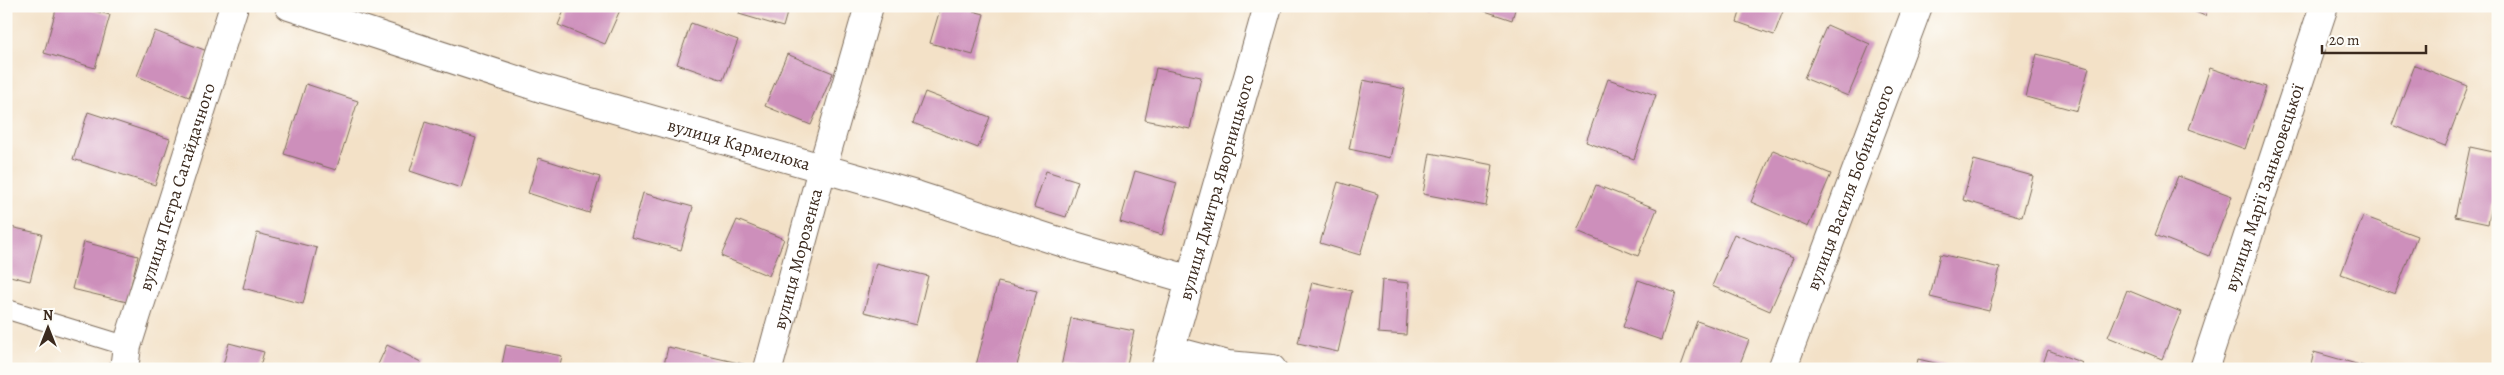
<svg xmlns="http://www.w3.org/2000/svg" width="2504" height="375" font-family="Alegreya,serif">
<rect width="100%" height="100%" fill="#fdfcf7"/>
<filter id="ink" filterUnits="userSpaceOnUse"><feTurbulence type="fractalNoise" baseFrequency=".02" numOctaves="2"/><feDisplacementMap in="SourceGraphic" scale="10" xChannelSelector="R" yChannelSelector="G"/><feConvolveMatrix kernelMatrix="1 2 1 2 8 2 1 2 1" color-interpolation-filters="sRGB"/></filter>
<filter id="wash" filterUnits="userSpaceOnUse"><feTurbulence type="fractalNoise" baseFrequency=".0096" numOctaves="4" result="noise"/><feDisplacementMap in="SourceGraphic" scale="20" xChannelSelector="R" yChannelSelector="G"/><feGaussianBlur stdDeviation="1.12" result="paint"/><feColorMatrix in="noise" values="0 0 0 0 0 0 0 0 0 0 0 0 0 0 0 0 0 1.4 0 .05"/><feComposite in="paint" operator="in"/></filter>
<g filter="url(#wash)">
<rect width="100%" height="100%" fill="#f3e1c7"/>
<g id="blocks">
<g fill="#cd8fbb">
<polygon points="57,6 76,6 110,15 95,68 44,53"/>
<polygon points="566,6 612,6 620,10 605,44 558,25"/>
<polygon points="741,6 789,6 783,27 739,14"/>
<polygon points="941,6 955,6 984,14 973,55 930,43"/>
<polygon points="1411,6 1430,6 1429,11"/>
<polygon points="1479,6 1516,6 1512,20 1479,9"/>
<polygon points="1742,6 1785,6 1774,35 1737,22"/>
<polygon points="2182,6 2209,6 2205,16"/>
<polygon points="691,23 738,40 723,80 677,64"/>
<polygon points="1827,25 1870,44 1848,96 1804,78"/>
<polygon points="155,31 207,51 189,97 137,76"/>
<polygon points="787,54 833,73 811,125 765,106"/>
<polygon points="2037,54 2089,68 2077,111 2026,97"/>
<polygon points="2415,65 2468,86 2445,146 2392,125"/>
<polygon points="1156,68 1201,77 1190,129 1145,120"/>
<polygon points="2210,68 2266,87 2245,149 2189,129"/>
<polygon points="1608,79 1656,95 1634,159 1586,142"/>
<polygon points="1363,80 1405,89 1390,158 1349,149"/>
<polygon points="306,84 358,101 336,170 284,154"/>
<polygon points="925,92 990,117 978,148 913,123"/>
<polygon points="88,112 170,139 155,185 73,159"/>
<polygon points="425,122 476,138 461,188 410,171"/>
<polygon points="2470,147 2498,153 2498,178 2488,224 2455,217"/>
<polygon points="1773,150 1831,174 1808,227 1751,202"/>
<polygon points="1430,153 1493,165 1486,206 1423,194"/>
<polygon points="539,158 600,177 589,213 528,193"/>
<polygon points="1974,160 2033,176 2022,217 1963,200"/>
<polygon points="1046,171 1078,181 1066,217 1034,207"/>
<polygon points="1135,171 1177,183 1162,235 1120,222"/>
<polygon points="2178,176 2232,196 2209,256 2155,235"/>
<polygon points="1338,182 1378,194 1360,255 1320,243"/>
<polygon points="1596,185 1657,209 1638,256 1577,231"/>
<polygon points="643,193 693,207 681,250 631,237"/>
<polygon points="2363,216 2417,236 2395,294 2341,274"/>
<polygon points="737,220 784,239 769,276 721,256"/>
<polygon points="6,226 42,234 30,281 6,275"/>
<polygon points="257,233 317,248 303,304 243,288"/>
<polygon points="1734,234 1793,258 1770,311 1712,286"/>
<polygon points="84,242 138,256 127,302 72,289"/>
<polygon points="1940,254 2000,268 1989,311 1930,297"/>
<polygon points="876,263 928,276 916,325 864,312"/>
<polygon points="1382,280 1409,283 1406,335 1378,333"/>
<polygon points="1638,280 1676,293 1661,340 1623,327"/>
<polygon points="998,282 1037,291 1016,369 975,369"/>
<polygon points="1312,282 1352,291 1338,352 1298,343"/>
<polygon points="2127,290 2181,312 2162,359 2108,337"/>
<polygon points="1071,318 1134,331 1126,369 1061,367"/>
<polygon points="1697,321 1749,340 1738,369 1680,369"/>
<polygon points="229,343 264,352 259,369 222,369"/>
<polygon points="387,345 421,362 418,369 376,369"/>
<polygon points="506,345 562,356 559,369 501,369"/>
<polygon points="668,347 752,366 752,369 663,369"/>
<polygon points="2048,350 2083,363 2081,369 2041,369"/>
<polygon points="2314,352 2367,367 2366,369 2310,369"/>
<polygon points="1918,359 1956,368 1956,369 1916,369"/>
</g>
</g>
</g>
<g filter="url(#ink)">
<use href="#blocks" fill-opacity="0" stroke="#7b6a59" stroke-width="1"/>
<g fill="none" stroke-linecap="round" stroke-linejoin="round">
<defs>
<polyline id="lane" points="6,309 127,346"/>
<g id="street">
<path id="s1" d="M289 6 541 88 919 196 1064 243 1191 280"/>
<polyline points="1171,350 1228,365 1272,369"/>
<path id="s2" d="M124 369 127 346 234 6"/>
<path id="s3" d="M768 369 822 169 869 6"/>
<path id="s4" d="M1782 369 1918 6"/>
<path id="s5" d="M2204 369 2324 6"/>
</g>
<g id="secondary">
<path id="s6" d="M1165 369 1268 6"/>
</g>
</defs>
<use href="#lane" stroke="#7b6a59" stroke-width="21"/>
<use href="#street" stroke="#7b6a59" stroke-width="30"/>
<use href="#secondary" stroke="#7b6a59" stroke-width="30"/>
<use href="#lane" stroke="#fff" stroke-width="19"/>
<use href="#street" stroke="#fff" stroke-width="28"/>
<use href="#secondary" stroke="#fff" stroke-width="28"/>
</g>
</g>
<g text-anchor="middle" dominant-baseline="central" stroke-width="4" stroke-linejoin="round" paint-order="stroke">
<g font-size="18" fill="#3b2a1e" stroke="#fdfcf7">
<text stroke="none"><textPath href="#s1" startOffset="471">вулиця Кармелюка</textPath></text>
<text stroke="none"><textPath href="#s2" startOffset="190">вулиця Петра Сагайдачного</textPath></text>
<text stroke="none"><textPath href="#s6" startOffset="189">вулиця Дмитра Яворницького</textPath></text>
<text stroke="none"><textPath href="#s4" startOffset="194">вулиця Василя Бобинського</textPath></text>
<text stroke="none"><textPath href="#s5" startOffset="191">вулиця Марії Заньковецької</textPath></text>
<text stroke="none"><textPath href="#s3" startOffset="114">вулиця Морозенка</textPath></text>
</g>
</g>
<rect width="2504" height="375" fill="none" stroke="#fdfcf7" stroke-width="25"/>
<g transform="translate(48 328)" stroke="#fdfcf7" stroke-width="4" paint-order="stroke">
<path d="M0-4L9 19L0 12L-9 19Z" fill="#3b2a1e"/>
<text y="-8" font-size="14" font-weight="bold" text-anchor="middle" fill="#3b2a1e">N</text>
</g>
<path d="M2322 45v8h104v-8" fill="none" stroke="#3b2a1e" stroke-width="2.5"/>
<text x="2329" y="45" font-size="15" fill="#3b2a1e" stroke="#fdfcf7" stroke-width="4" paint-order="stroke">20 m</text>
</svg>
